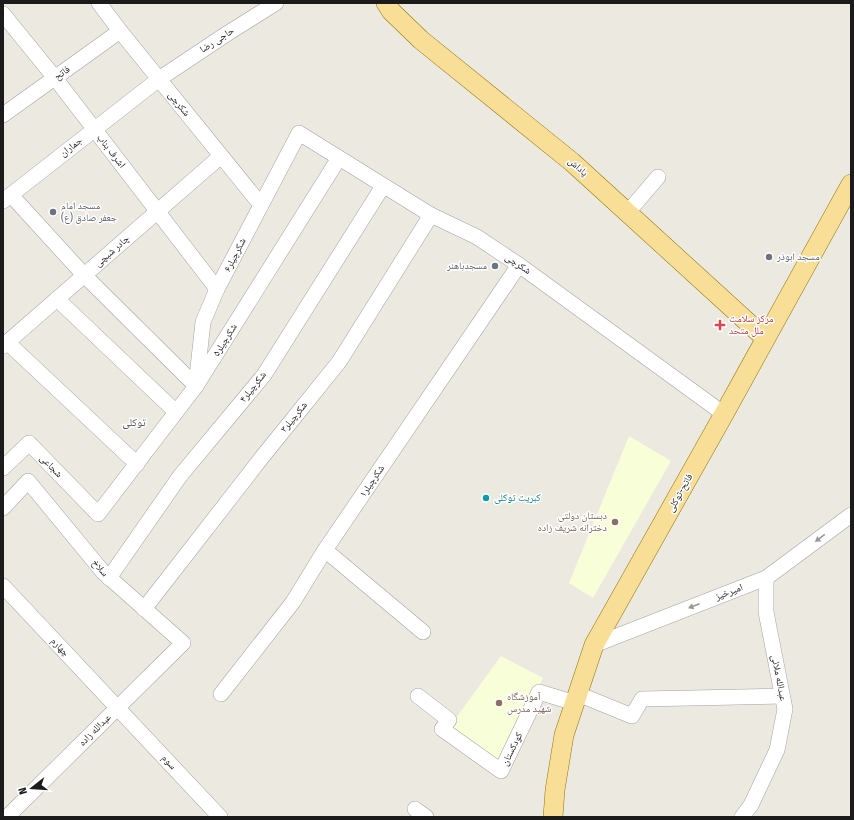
<svg xmlns="http://www.w3.org/2000/svg" width="854" height="820" font-family="'Fira Sans Condensed','Noto Naskh Arabic',sans-serif">
<rect width="100%" height="100%" fill="#eceae0"/>
<g fill="#f8fed7">
<polygon points="629,436 671,461 593,598 569,583"/>
<polygon points="501,656 543,678 502,763 448,729"/>
</g>
<g fill="none" stroke-linecap="round" stroke-linejoin="round">
<defs>
<g id="minor">
<polyline points="99,3 120,31 261,205"/>
<polyline points="3,14 55,78 217,289"/>
<polyline points="3,115 120,31"/>
<polyline points="11,195 84,275 196,386"/>
<polyline points="3,201 159,79 228,33 276,3"/>
<polyline points="628,212 658,177"/>
<polyline points="57,299 176,412"/>
<polyline points="7,342 137,464"/>
<polyline points="3,346 221,156"/>
<polyline points="196,386 203,322 217,289 299,133 431,215 477,237 519,265 724,414"/>
<polyline points="3,468 29,443 98,514 196,386 339,158"/>
<polyline points="3,508 28,481 103,572 183,643 7,817"/>
<polyline points="325,550 423,632"/>
<polyline points="109,578 180,476 264,375 383,186"/>
<polyline points="3,586 220,817"/>
<polyline points="144,609 263,456 339,362 431,215"/>
<polyline points="594,645 766,578 851,515"/>
<polyline points="221,694 293,602 325,550 519,265"/>
<polyline points="578,694 632,716 642,699 782,696"/>
<polyline points="418,696 449,720 442,729 501,771 539,692 575,703"/>
<polyline points="415,809 426,817"/>
<polyline points="742,817 751,805 777,750 785,709 766,612 766,578"/>
</g>
<g id="major">
<polyline points="386,3 391,11 421,40 572,162 765,338"/>
<polyline points="553,817 555,790 564,735 594,645 724,414 851,184"/>
</g>
</defs>
<use href="#minor" stroke="#a2a2a2" stroke-width="16"/>
<use href="#major" stroke="#8e7503" stroke-width="20"/>
<use href="#minor" stroke="#fff" stroke-width="15"/>
<use href="#major" stroke="#f9de98" stroke-width="19"/>
</g>
<defs><path id="oneway-solid" d="M-6-.8H1V-3.2L6.5 0L1 3.2V.8H-6Z"/></defs>
<g fill="#989898">
<use href="#oneway-solid" transform="translate(820 538) rotate(143)"/>
<use href="#oneway-solid" transform="translate(694 606) rotate(159)"/>
</g>
<g fill="#6b7280" stroke="#fff" stroke-width="1.5">
<circle cx="53" cy="212" r="4"/>
<circle cx="769" cy="257" r="4"/>
<circle cx="495" cy="266" r="4"/>
</g>
<path fill="#e0444e" stroke="#fff" stroke-width="1.5" d="M718 319h4v4h4v4h-4v4h-4v-4h-4v-4h4z"/>
<circle fill="#0f9aa8" stroke="#fff" stroke-width="1.5" cx="486" cy="498" r="4"/>
<g fill="#8d6e63" stroke="#fff" stroke-width="1.5">
<circle cx="615" cy="522" r="4"/>
<circle cx="499" cy="703" r="4"/>
</g>
<g text-anchor="middle" dominant-baseline="central" stroke-width="3" stroke-linejoin="round" paint-order="stroke">
<g font-size="10" fill="#1b1b1b" stroke="#fff">
<text transform="translate(217 40) rotate(-33)">حاجی رضا</text>
<text transform="translate(62 73) rotate(-36)">فاتح</text>
<text transform="translate(179 104) rotate(51)">شکرچی</text>
<text transform="translate(71 147) rotate(-38)">جماران</text>
<text transform="translate(111 151) rotate(52)">اشرف بناب</text>
<text transform="translate(578 167) rotate(42)">پاداش</text>
<text transform="translate(112 251) rotate(-41)">چادر شبچی</text>
<text transform="translate(235 255) rotate(-63)">شکرچیلر۶</text>
<text transform="translate(518 264) rotate(34)">شکرچی</text>
<text transform="translate(225 340) rotate(-58)">شکرچیلر۵</text>
<text transform="translate(253 387) rotate(-52)">شکرچیلر۴</text>
<text transform="translate(294 417) rotate(-51)">شکرچیلر۳</text>
<text transform="translate(51 466) rotate(46)">شجاعی</text>
<text transform="translate(372 481) rotate(-56)">شکرچیلر۱</text>
<text transform="translate(680 493) rotate(-61)">فاتح-توکلی</text>
<text transform="translate(100 568) rotate(48)">سلاخ</text>
<text transform="translate(729 592) rotate(-21)">امیرخیز</text>
<text transform="translate(60 647) rotate(47)">چهارم</text>
<text transform="translate(779 678) rotate(79)">عبدالله ملائی</text>
<text transform="translate(95 730) rotate(-45)">عبدالله زاده</text>
<text transform="translate(512 749) rotate(-64)">کودکستان</text>
<text transform="translate(169 762) rotate(47)">سوم</text>
</g>
<g font-size="10" fill="#5b616d" stroke="#fff" text-anchor="start">
<text x="61" y="206">مسجد امام<tspan x="61" dy="12">جعفر صادق (ع)</tspan></text>
<text x="777" y="257">مسجد ابوذر</text>
<text x="487" y="266" text-anchor="end">مسجدباهنر</text>
</g>
<g font-size="10" fill="#be3a42" stroke="#fff" text-anchor="start">
<text x="729" y="319">مرکز سلامت<tspan x="729" dy="12">ملل متحد</tspan></text>
</g>
<g font-size="10" fill="#0d838f" stroke="#fff" text-anchor="start">
<text x="494" y="498">کبریت توکلی</text>
</g>
<g font-size="10" fill="#785e54" stroke="#fff" text-anchor="end">
<text x="607" y="516">دبستان دولتی<tspan x="607" dy="12">دخترانه شریف زاده</tspan></text>
<text x="507" y="697" text-anchor="start">آموزشگاه<tspan x="507" dy="12">شهید مدرس</tspan></text>
</g>
<g font-size="11" fill="#4e4e4e" stroke="#fff">
<text x="134" y="422">توکلی</text>
</g>
</g>
<rect width="854" height="820" fill="none" stroke="#1b1b1b" stroke-width="8"/>
<g transform="translate(32 788) rotate(253)" stroke="#ffffff" stroke-width="3" paint-order="stroke">
<path d="M0-3L7 15L0 10L-7 15Z" fill="#1b1b1b"/>
<text y="-6" font-size="11" font-weight="bold" text-anchor="middle" fill="#1b1b1b">N</text>
</g>
</svg>
